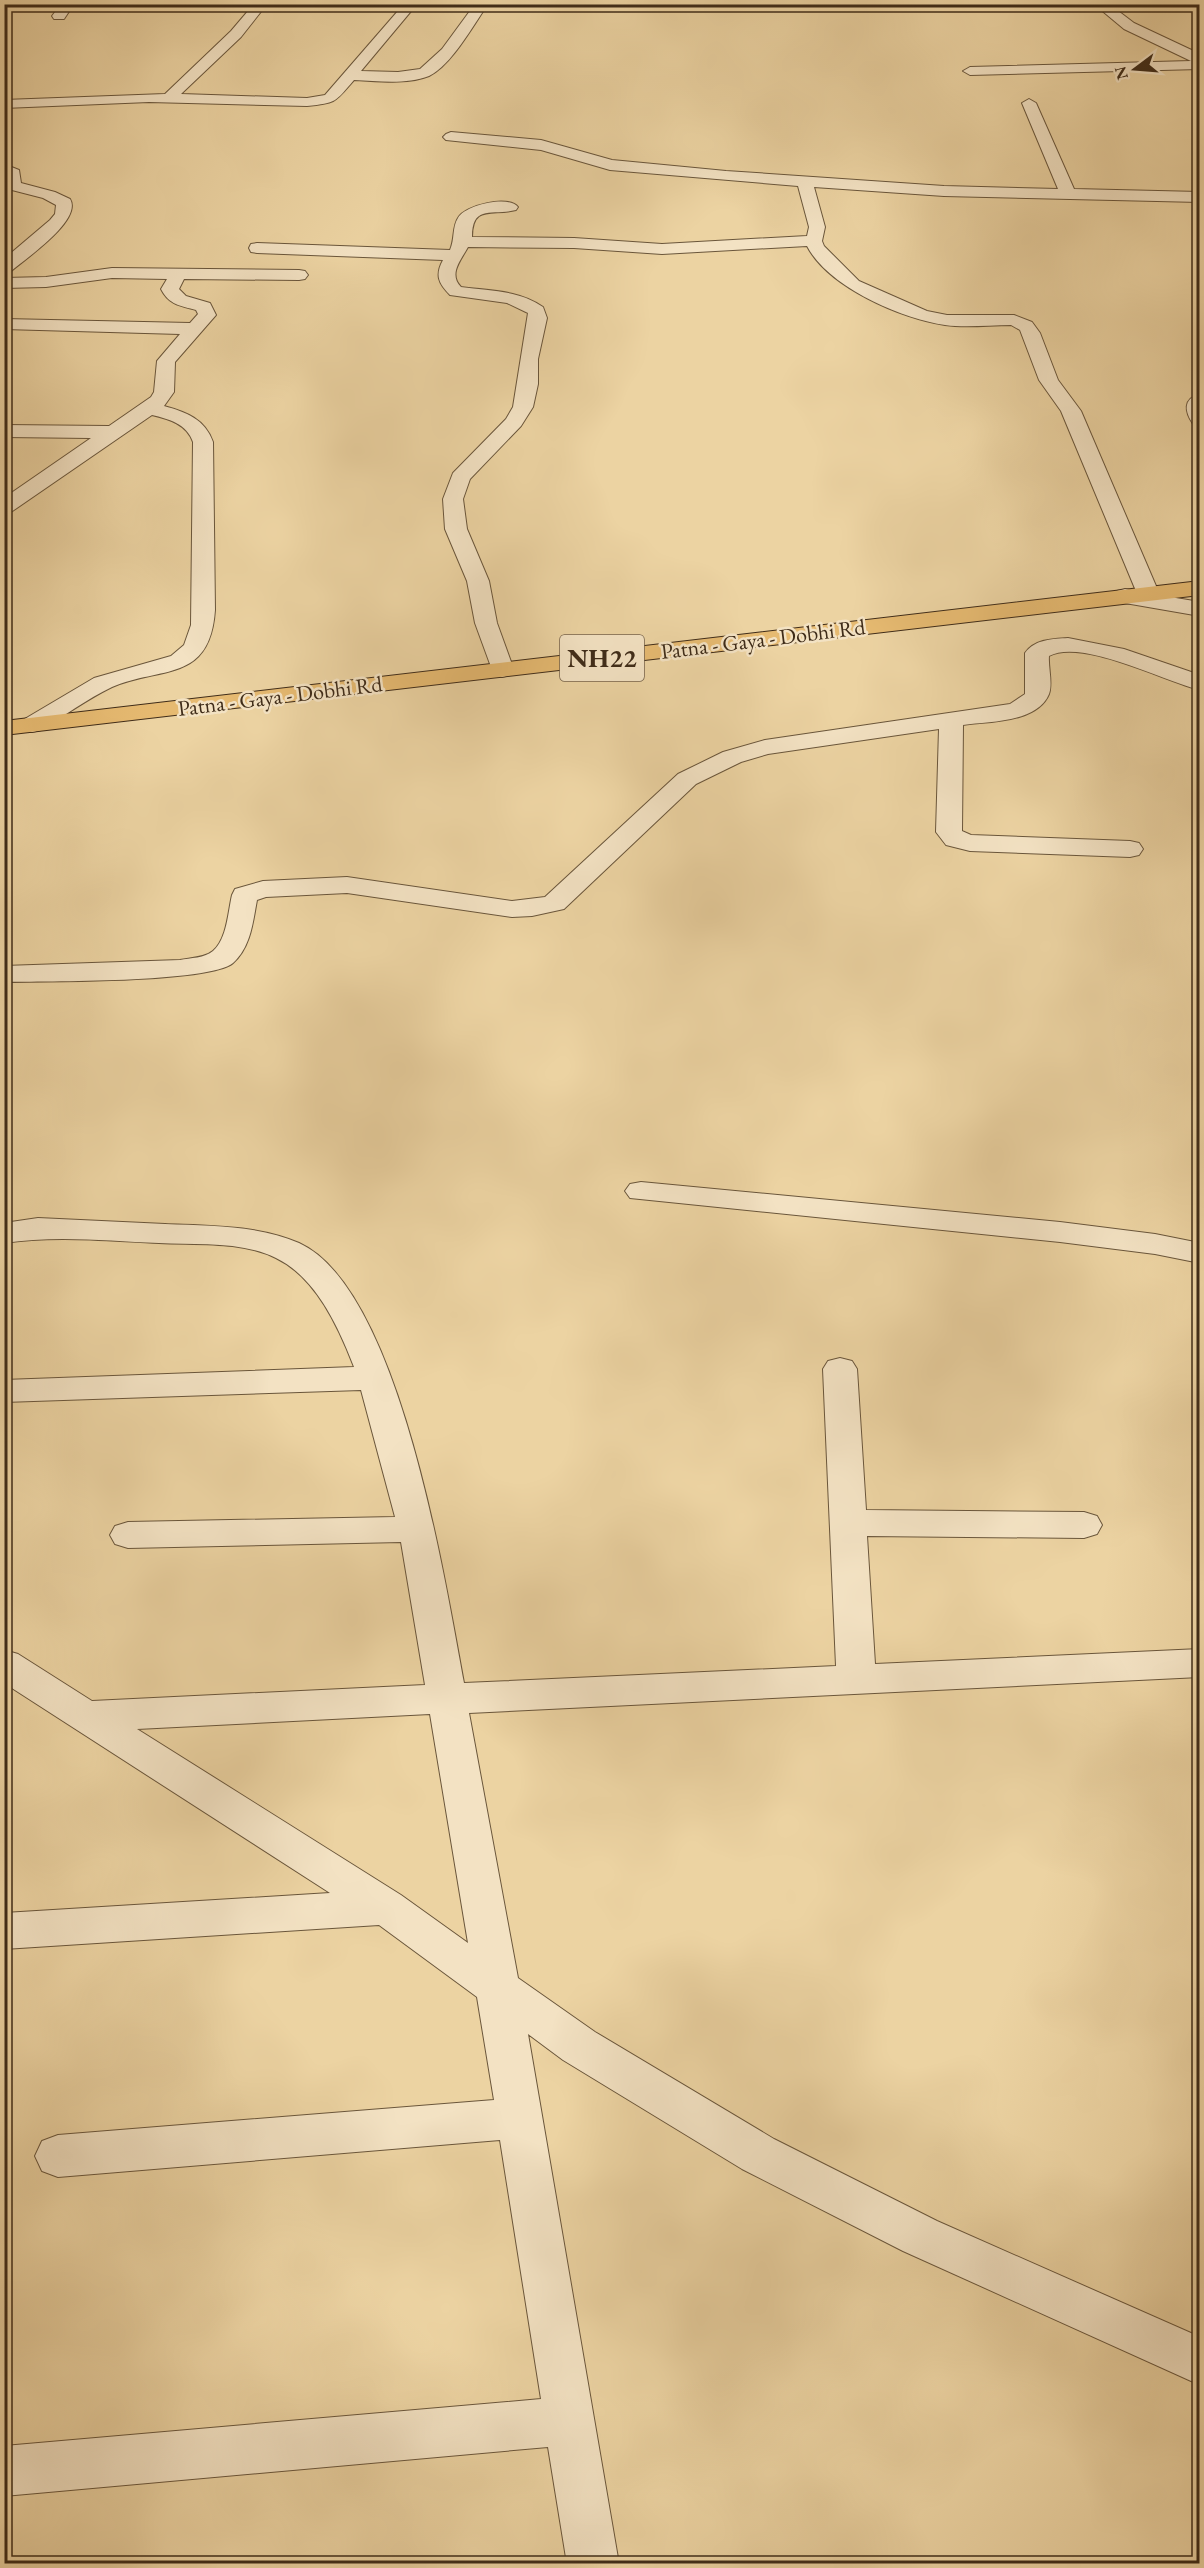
<svg xmlns="http://www.w3.org/2000/svg" width="1204" height="2568" font-family="'EB Garamond',serif">
<rect width="100%" height="100%" fill="#ecd3a2"/>
<filter id="stains"><feTurbulence type="fractalNoise" baseFrequency=".00333" numOctaves="4"/><feColorMatrix values="0 0 0 0 .2 0 0 0 0 .09 0 0 0 0 .02 0 0 0 .5 -.17"/></filter>
<radialGradient id="worn" r=".72"><stop offset=".6" stop-color="#630" stop-opacity="0"/><stop offset="1" stop-color="#630" stop-opacity=".3"/></radialGradient>
<g fill="none" stroke-linecap="round" stroke-linejoin="round">
<defs>
<g id="minor">
<polygon points="61,4 74,4 64,19 54,19 52,16"/>
<path d="M254 4H267L241 37 181 94 307 98 325 95 404 4H417L361 71 398 72 420 69 442 49 475 4H488C474 24 451 66 429 76 406 85 378 81 354 80 335 102 337 103 307 106L149 102 4 108V100L165 94 231 31Z"/>
<polygon points="1094,4 1109,4 1134,23 1200,54 1200,69 970,75 963,71 970,67 1191,61 1124,29"/>
<path d="M1029 99 1036 103 1074 189 1200 192V202L944 196 814 187 825 227 822 241 824 246 859 281 927 311 947 315H1014L1032 322 1040 333 1058 380 1081 411 1159 593 1158 595 1200 602V616L1125 603 1117 601 1114 596 1117 591 1125 589 1136 591 1061 411 1039 380 1020 330 1011 325C989 325 966 328 945 325 902 319 828 287 807 246L662 254 574 248 468 247C461 260 448 274 461 287 490 291 519 290 543 307L547 318 538 359V384L533 407 521 426 470 479 463 499 467 529 489 581 497 623 514 670 510 675 502 677 494 675 475 623 467 581 445 529 443 499 453 473 506 419 513 407 528 313 507 303 450 295C438 283 435 275 443 260L257 253 251 252 249 248 251 244 257 243 450 250C455 239 452 227 458 218 465 205 509 195 518 207L516 210C492 216 472 204 472 237L574 238 662 244 807 236 809 227 798 186 610 170 541 150 446 140 443 137 446 134 451 132 541 140 612 160 726 171 944 186 1058 189 1022 103Z"/>
<path d="M4 164 19 170 21 183 55 192 70 199C83 220 25 259 10 272L4 273V259L50 220 55 214 56 205 43 198 8 189 4 181Z"/>
<path d="M112 268 299 270 305 271 308 275 305 279 299 280 184 279 179 289 186 296 210 303 216 315 175 362 174 392 164 406C186 412 205 419 213 442L215 610C210 683 161 666 112 687 87 699 64 716 41 730L32 732 23 730 20 725 23 720 94 678 171 656 184 645 191 625 193 442C187 424 169 419 152 415L11 512 4 514V498L91 438 4 437V425L109 426 151 397 154 392 157 361 180 334 4 329V319L190 323 198 314 196 310C181 306 169 305 161 289L167 279 112 278 46 287 4 288V278L46 277Z"/>
<path d="M1200 394V426L1193 424C1185 412 1182 399 1200 394Z"/>
<path d="M1068 638 1124 649 1200 675V690C1164 681 1081 638 1049 656 1048 668 1053 683 1049 694 1037 723 989 721 963 725L962 831 971 835 1130 841 1139 843 1143 849 1139 855 1130 857 970 851 946 845 936 832 939 729 768 754 741 762 696 784 564 909 532 916 512 917 347 893 266 897 257 900C253 921 251 947 233 963 210 983 43 981 4 982V966L180 960C190 958 205 958 213 951 227 939 228 912 232 895L235 889 263 881 347 877 512 901 545 897 678 774 723 752 765 740 1010 704 1025 694V653C1035 639 1053 639 1068 638Z"/>
<polygon points="641,1182 1060,1222 1155,1234 1200,1243 1200,1263 1155,1254 1060,1242 630,1198 625,1191 630,1184"/>
<path d="M38 1218C80 1220 123 1222 165 1224 210 1226 257 1225 299 1243 400 1289 445 1582 464 1683L836 1666 823 1369 828 1361 840 1358 852 1361 857 1369 866 1510 1084 1512 1097 1516 1102 1525 1097 1534 1084 1538 867 1536 875 1664 1200 1649V1677L469 1713 518 1978 595 2032 774 2139 937 2221 1200 2337V2385L903 2251 742 2169 563 2060 528 2034 619 2564H567L548 2447 4 2496V2446L541 2399 500 2140 58 2177 42 2171 35 2156 42 2141 58 2135 494 2100 477 1997 379 1925 4 1949V1913L330 1893 4 1683V1650L18 1654 92 1701 425 1685 401 1542 128 1548 115 1544 110 1535 115 1526 128 1522 395 1517 361 1390 4 1402V1380L354 1367C339 1328 316 1277 276 1258 242 1241 197 1245 159 1243 108 1241 56 1235 4 1243V1223ZM430 1714 468 1943 401 1895 137 1729Z"/>
</g>
<polygon id="major" points="1200,581 1200,595 4,735 4,721"/>
</defs>
<use href="#minor" stroke="#6a563b" stroke-width="2"/>
<use href="#major" stroke="#3f2c19" stroke-width="2"/>
<use href="#minor" fill="#f3e2c3" fill-rule="evenodd"/>
<use href="#major" fill="#e6ba71" fill-rule="evenodd"/>
</g>
<g text-anchor="middle" dominant-baseline="central" stroke-width="5" stroke-linejoin="round" paint-order="stroke">
<g font-size="22" fill="#3f2c19" stroke="#f3e2c3">
<text transform="translate(763 639) rotate(-7)">Patna - Gaya - Dobhi Rd</text>
<text transform="translate(280 696) rotate(-7)">Patna - Gaya - Dobhi Rd</text>
</g>
<rect fill="#f3e2c3" stroke="#75634c" stroke-width="1.5" x="560" y="635" width="84" height="46" rx="4.5"/>
<g font-size="26" font-weight="bold" fill="#3f2c19">
<text x="602" y="658">NH22</text>
</g>
</g>
<rect width="1204" height="2568" fill="none" stroke="#ecd3a2" stroke-width="24"/>
<rect x="6" y="6" width="1192" height="2556" fill="none" stroke="#3f2c19" stroke-width="3"/>
<rect x="12" y="12" width="1180" height="2544" fill="none" stroke="#3f2c19" stroke-width="1.5"/>
<g transform="translate(1135 69) rotate(254)" stroke="#f3e2c3" stroke-width="4.5" paint-order="stroke">
<path d="M0-4.5L10 22L0 15L-10 22Z" fill="#3f2c19"/>
<text y="-9" font-size="16" font-weight="bold" text-anchor="middle" fill="#3f2c19">N</text>
</g>
<rect width="100%" height="100%" filter="url(#stains)"/>
<rect width="100%" height="100%" fill="url(#worn)"/>
</svg>
